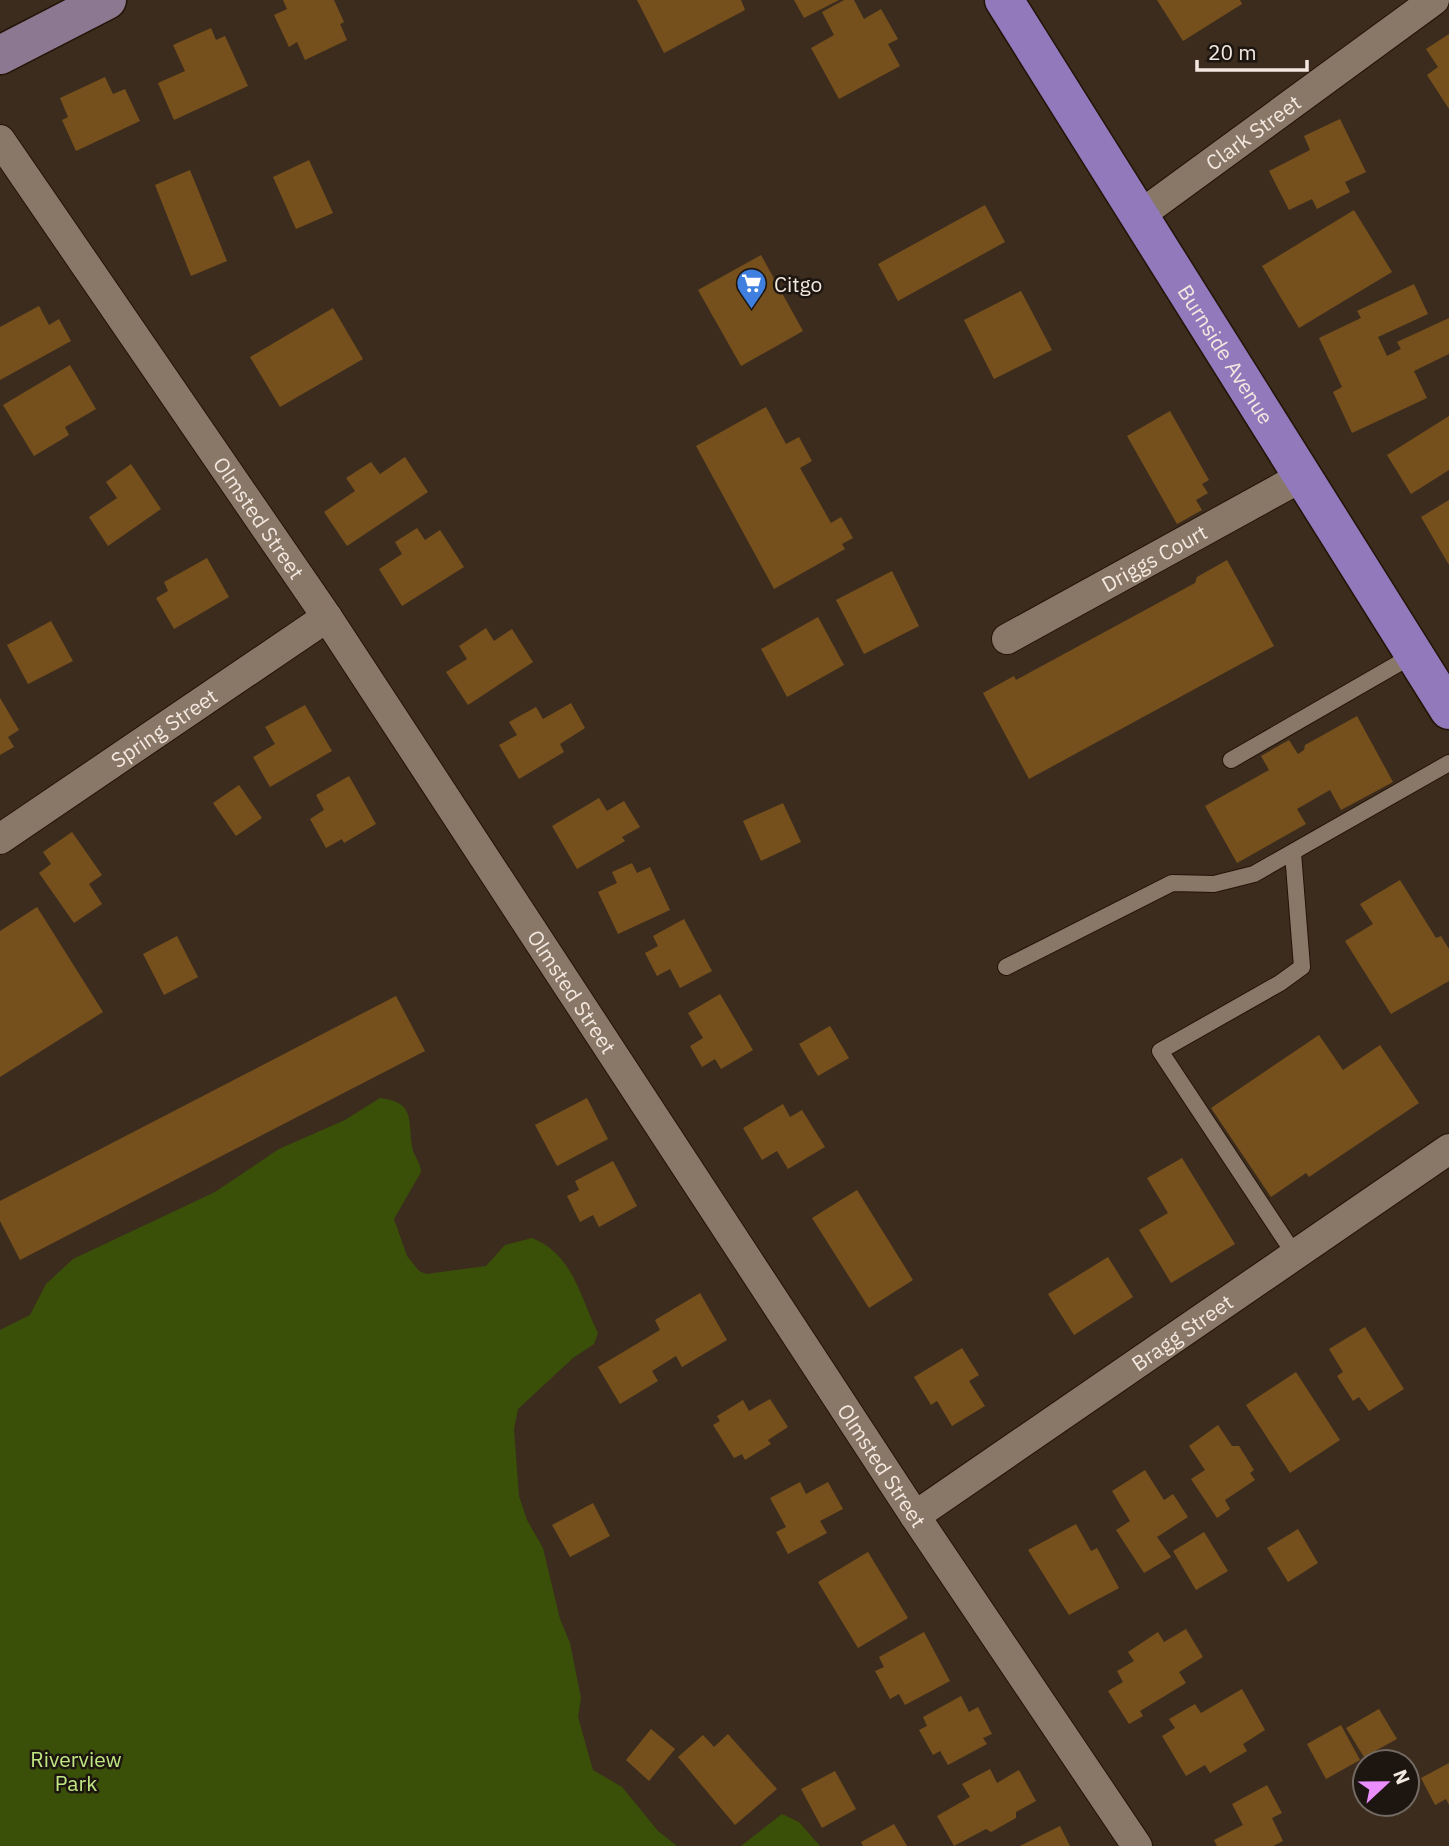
<svg xmlns="http://www.w3.org/2000/svg" width="1449" height="1846" font-family="'IBM Plex Sans',sans-serif">
<rect width="100%" height="100%" fill="#3c2c1e"/>
<g fill="#3a5008">
<path d="M380 1098C415 1102 408 1120 412 1146 413 1156 421 1162 421 1172L394 1219 407 1256 419 1271 426 1274 486 1266 505 1245 532 1238C573 1254 580 1297 598 1333L594 1344 573 1358 518 1409 514 1429 519 1496 527 1520 543 1548 560 1619 570 1643 581 1698 578 1717 593 1770 622 1787 658 1831 677 1846H0V1330L30 1315 46 1284 73 1259 215 1192 279 1149 345 1120Z"/>
<polygon points="782,1814 799,1822 820,1846 741,1846"/>
</g>
<g fill="#76501c">
<polygon points="283,0 334,0 344,22 340,24 347,40 305,60 297,42 289,47 274,15 287,9"/>
<polygon points="637,0 741,0 745,10 664,53"/>
<polygon points="794,0 839,0 804,18"/>
<polygon points="844,0 854,0 864,19 881,9 898,39 888,44 900,66 839,99 811,48 834,35 822,12"/>
<polygon points="1157,0 1240,0 1242,4 1183,41"/>
<polygon points="211,28 216,40 225,36 248,86 174,120 158,83 185,71 173,45"/>
<polygon points="1449,34 1449,109 1427,75 1438,67 1426,49"/>
<polygon points="105,77 113,94 125,89 140,121 76,151 62,120 68,117 60,98"/>
<polygon points="1340,119 1366,172 1345,182 1350,192 1317,209 1312,199 1289,210 1269,171 1310,150 1304,136"/>
<polygon points="309,160 333,213 296,229 273,177"/>
<polygon points="190,170 227,261 191,276 155,185"/>
<polygon points="985,205 1005,242 898,301 878,264"/>
<polygon points="1354,210 1392,272 1299,328 1262,266"/>
<polygon points="761,255 803,331 741,366 698,290"/>
<polygon points="1414,284 1428,314 1378,337 1387,356 1401,349 1397,342 1449,318 1449,354 1414,371 1427,398 1352,433 1333,392 1342,387 1319,338 1361,318 1357,311"/>
<polygon points="1021,291 1052,350 994,379 964,320"/>
<polygon points="39,306 49,325 59,319 71,341 0,380 0,327"/>
<polygon points="333,308 363,359 280,407 250,357"/>
<polygon points="70,365 96,409 65,427 69,435 34,456 3,405"/>
<polygon points="766,407 786,444 799,437 812,461 800,468 831,523 841,517 853,538 842,544 845,549 774,589 696,446"/>
<polygon points="1170,411 1209,480 1202,484 1208,493 1196,500 1202,510 1177,524 1127,436"/>
<polygon points="1449,416 1449,470 1411,494 1387,455"/>
<polygon points="405,457 428,492 347,546 324,512 355,491 346,478 371,462 380,474"/>
<polygon points="131,464 161,509 108,546 89,517 117,498 106,482"/>
<polygon points="1449,500 1449,565 1421,517"/>
<polygon points="417,528 425,540 440,530 464,567 402,606 379,569 402,554 395,542"/>
<polygon points="207,558 229,597 174,629 156,598 168,591 164,582"/>
<polygon points="1227,560 1274,646 1029,779 983,693 1014,676 1016,680 1195,583 1197,577"/>
<polygon points="892,571 919,626 864,654 836,600"/>
<polygon points="818,617 844,665 787,697 761,649"/>
<polygon points="51,621 73,661 28,684 7,645"/>
<polygon points="486,628 494,641 512,629 533,662 468,705 446,672 467,659 459,646"/>
<polygon points="0,698 19,730 8,737 14,747 0,755"/>
<polygon points="571,703 585,728 560,744 564,752 519,779 499,745 517,735 509,722 536,707 543,719"/>
<polygon points="305,705 332,751 270,787 253,757 275,744 265,727"/>
<polygon points="1357,716 1393,782 1341,810 1330,790 1297,809 1306,824 1237,863 1205,806 1269,770 1261,756 1289,740 1298,754 1304,750 1305,745"/>
<polygon points="349,776 376,824 344,843 342,839 326,848 310,819 324,810 316,795"/>
<polygon points="239,785 262,818 236,836 213,803"/>
<polygon points="599,798 607,811 624,801 640,827 622,837 625,841 577,869 552,826"/>
<polygon points="783,803 801,842 761,861 743,821"/>
<polygon points="72,832 102,875 89,884 102,904 74,923 39,873 51,864 43,852"/>
<polygon points="632,863 637,873 650,867 670,910 618,934 598,892 617,883 612,872"/>
<polygon points="1400,880 1436,938 1441,936 1449,949 1449,981 1391,1014 1345,941 1373,924 1360,904"/>
<polygon points="37,907 103,1012 0,1077 0,931"/>
<polygon points="684,919 712,971 680,988 670,969 657,976 645,953 658,946 653,936"/>
<polygon points="177,936 198,977 164,995 143,954"/>
<polygon points="720,994 753,1050 721,1069 715,1059 702,1067 690,1046 703,1038 688,1013"/>
<polygon points="396,996 425,1051 20,1260 0,1221 0,1201"/>
<polygon points="830,1026 849,1058 818,1076 799,1044"/>
<polygon points="1319,1035 1343,1070 1380,1045 1419,1103 1309,1177 1306,1173 1271,1197 1211,1108"/>
<polygon points="587,1098 608,1139 557,1166 535,1125"/>
<polygon points="783,1104 790,1117 802,1110 825,1147 788,1169 777,1151 762,1160 743,1128"/>
<polygon points="1182,1158 1235,1244 1171,1283 1139,1230 1168,1213 1147,1178"/>
<polygon points="613,1161 637,1206 599,1227 593,1215 580,1222 567,1196 579,1190 575,1181"/>
<polygon points="857,1190 913,1280 869,1308 812,1218"/>
<polygon points="1108,1257 1133,1297 1074,1335 1048,1294"/>
<polygon points="700,1293 727,1340 682,1367 676,1356 652,1371 658,1381 620,1404 598,1367 660,1330 655,1320"/>
<polygon points="1365,1327 1404,1389 1369,1411 1359,1397 1353,1401 1337,1376 1343,1372 1329,1349"/>
<polygon points="962,1348 979,1375 969,1381 985,1406 952,1426 937,1401 931,1405 914,1377"/>
<polygon points="1296,1372 1340,1440 1290,1473 1246,1405"/>
<polygon points="770,1399 788,1427 768,1440 771,1444 745,1460 742,1454 734,1458 713,1425 720,1421 717,1416 743,1400 749,1411"/>
<polygon points="1218,1425 1232,1446 1239,1446 1254,1470 1250,1473 1255,1480 1225,1500 1230,1509 1217,1518 1191,1479 1205,1470 1189,1446"/>
<polygon points="1145,1470 1164,1500 1173,1494 1188,1517 1157,1537 1171,1557 1144,1573 1116,1530 1130,1521 1112,1491"/>
<polygon points="800,1482 806,1494 828,1482 843,1509 820,1521 827,1533 788,1554 776,1532 786,1527 770,1498"/>
<polygon points="593,1503 610,1536 570,1557 552,1525"/>
<polygon points="1076,1524 1091,1551 1097,1548 1119,1588 1069,1615 1028,1550"/>
<polygon points="1298,1529 1318,1563 1288,1582 1267,1548"/>
<polygon points="1204,1532 1228,1571 1196,1590 1173,1551"/>
<polygon points="868,1552 908,1618 858,1648 818,1582"/>
<polygon points="1186,1629 1203,1657 1179,1672 1186,1683 1140,1711 1143,1716 1129,1724 1108,1691 1123,1682 1117,1671 1134,1661 1128,1652 1158,1632 1164,1642"/>
<polygon points="924,1632 950,1681 905,1705 899,1694 890,1699 875,1671 884,1667 879,1657"/>
<polygon points="1242,1689 1265,1730 1243,1744 1247,1751 1210,1773 1205,1765 1186,1776 1162,1736 1175,1728 1169,1719 1195,1704 1201,1713"/>
<polygon points="961,1696 969,1712 978,1707 992,1734 983,1738 987,1744 948,1765 940,1751 933,1755 919,1730 927,1726 923,1717"/>
<polygon points="1379,1709 1397,1739 1364,1757 1346,1728"/>
<polygon points="1341,1725 1360,1760 1326,1779 1307,1744"/>
<polygon points="651,1729 675,1749 649,1781 626,1760"/>
<polygon points="728,1734 777,1789 735,1825 678,1757 703,1735 714,1747"/>
<polygon points="1449,1763 1449,1805 1446,1799 1435,1805 1421,1778"/>
<polygon points="990,1769 997,1783 1019,1770 1036,1801 1016,1812 1016,1818 991,1832 986,1829 954,1846 937,1816 970,1797 962,1784"/>
<polygon points="835,1771 856,1809 822,1828 801,1789"/>
<polygon points="1267,1785 1282,1813 1272,1818 1283,1841 1273,1846 1217,1846 1214,1840 1243,1825 1232,1804"/>
<polygon points="894,1824 907,1846 863,1846 861,1842"/>
<polygon points="1060,1826 1070,1846 1020,1846"/>
</g>
<g fill="none" stroke-linecap="round" stroke-linejoin="round">
<defs>
<g id="lane">
<polyline points="1231,760 1415,654"/>
<polyline points="1293,853 1302,967 1280,983 1160,1051 1295,1255"/>
<polyline points="1006,967 1172,883 1214,884 1254,874 1449,763"/>
</g>
<g id="street">
<path id="s1" d="M0 140 327 617 915 1516 1137 1846"/>
<path id="s2" d="M1140 215 1434 0"/>
<path id="s3" d="M1007 639 1303 476"/>
<path id="s4" d="M0 839 327 617"/>
<path id="s5" d="M915 1516 1449 1149"/>
</g>
<polyline id="secondary" points="0,55 107,0"/>
<g id="primary">
<path id="s6" d="M1004 0 1449 710"/>
</g>
</defs>
<use href="#lane" stroke="#221407" stroke-width="18"/>
<use href="#street" stroke="#221407" stroke-width="32"/>
<use href="#secondary" stroke="#221407" stroke-width="41"/>
<use href="#primary" stroke="#221407" stroke-width="41"/>
<use href="#lane" stroke="#897767" stroke-width="16"/>
<use href="#street" stroke="#897767" stroke-width="30"/>
<use href="#secondary" stroke="#8d7891" stroke-width="38"/>
<use href="#primary" stroke="#9179bb" stroke-width="38"/>
</g>
<defs>
<symbol id="supermarket-pin" viewBox="-11 -11 22 30"><path d="M0 17L-7.5 6A9.5 9.5 0 1 1 7.5 6Z" fill="#3f7fe0" stroke="#1d1610"/><path d="M-6-5.5h2.5l.6 2H6L4.5 2H-2.5L-4.4-4H-6ZM-1.5 3.2a1.3 1.3 0 1 0 .1 0ZM3 3.2a1.3 1.3 0 1 0 .1 0Z" fill="#fff"/></symbol>
</defs>
<g fill-rule="evenodd">
<use href="#supermarket-pin" x="734" y="266" width="35" height="47"/>
</g>
<g text-anchor="middle" dominant-baseline="central" stroke-width="5" stroke-linejoin="round" paint-order="stroke">
<g font-size="21" fill="#f3e8df" stroke="#1d1610">
<text stroke="none"><textPath href="#s2" startOffset="140">Clark Street</textPath></text>
<text stroke="none"><textPath href="#s6" startOffset="418">Burnside Avenue</textPath></text>
<text stroke="none"><textPath href="#s1" startOffset="458">Olmsted Street</textPath></text>
<text stroke="none"><textPath href="#s3" startOffset="168">Driggs Court</textPath></text>
<text stroke="none"><textPath href="#s4" startOffset="198">Spring Street</textPath></text>
<text stroke="none"><textPath href="#s1" startOffset="1026">Olmsted Street</textPath></text>
<text stroke="none"><textPath href="#s5" startOffset="324">Bragg Street</textPath></text>
<text stroke="none"><textPath href="#s1" startOffset="1592">Olmsted Street</textPath></text>
</g>
<g font-size="21" fill="#f3e8df" stroke="#1d1610" text-anchor="start">
<text x="774" y="284">Citgo</text>
</g>
<g font-size="21" fill="#c1e782" stroke="#1d1610">
<text x="76" y="1759">Riverview<tspan x="76" dy="24">Park</tspan></text>
</g>
</g>
<g transform="translate(1386 1783) rotate(68)"><circle r="33" fill="#1d1610" stroke="#736a63" stroke-width="2"/>
<path d="M0-5L12 26L0 18L-12 26Z" fill="#ea8dfd"/>
<text y="-10" font-size="19" font-weight="bold" text-anchor="middle" fill="#f3e8df">N</text>
</g>
<path d="M1197 60v10h110v-10" fill="none" stroke="#f3e8df" stroke-width="3.5"/>
<text x="1208" y="60" font-size="21" fill="#f3e8df" stroke="#1d1610" stroke-width="5" paint-order="stroke">20 m</text>
</svg>
